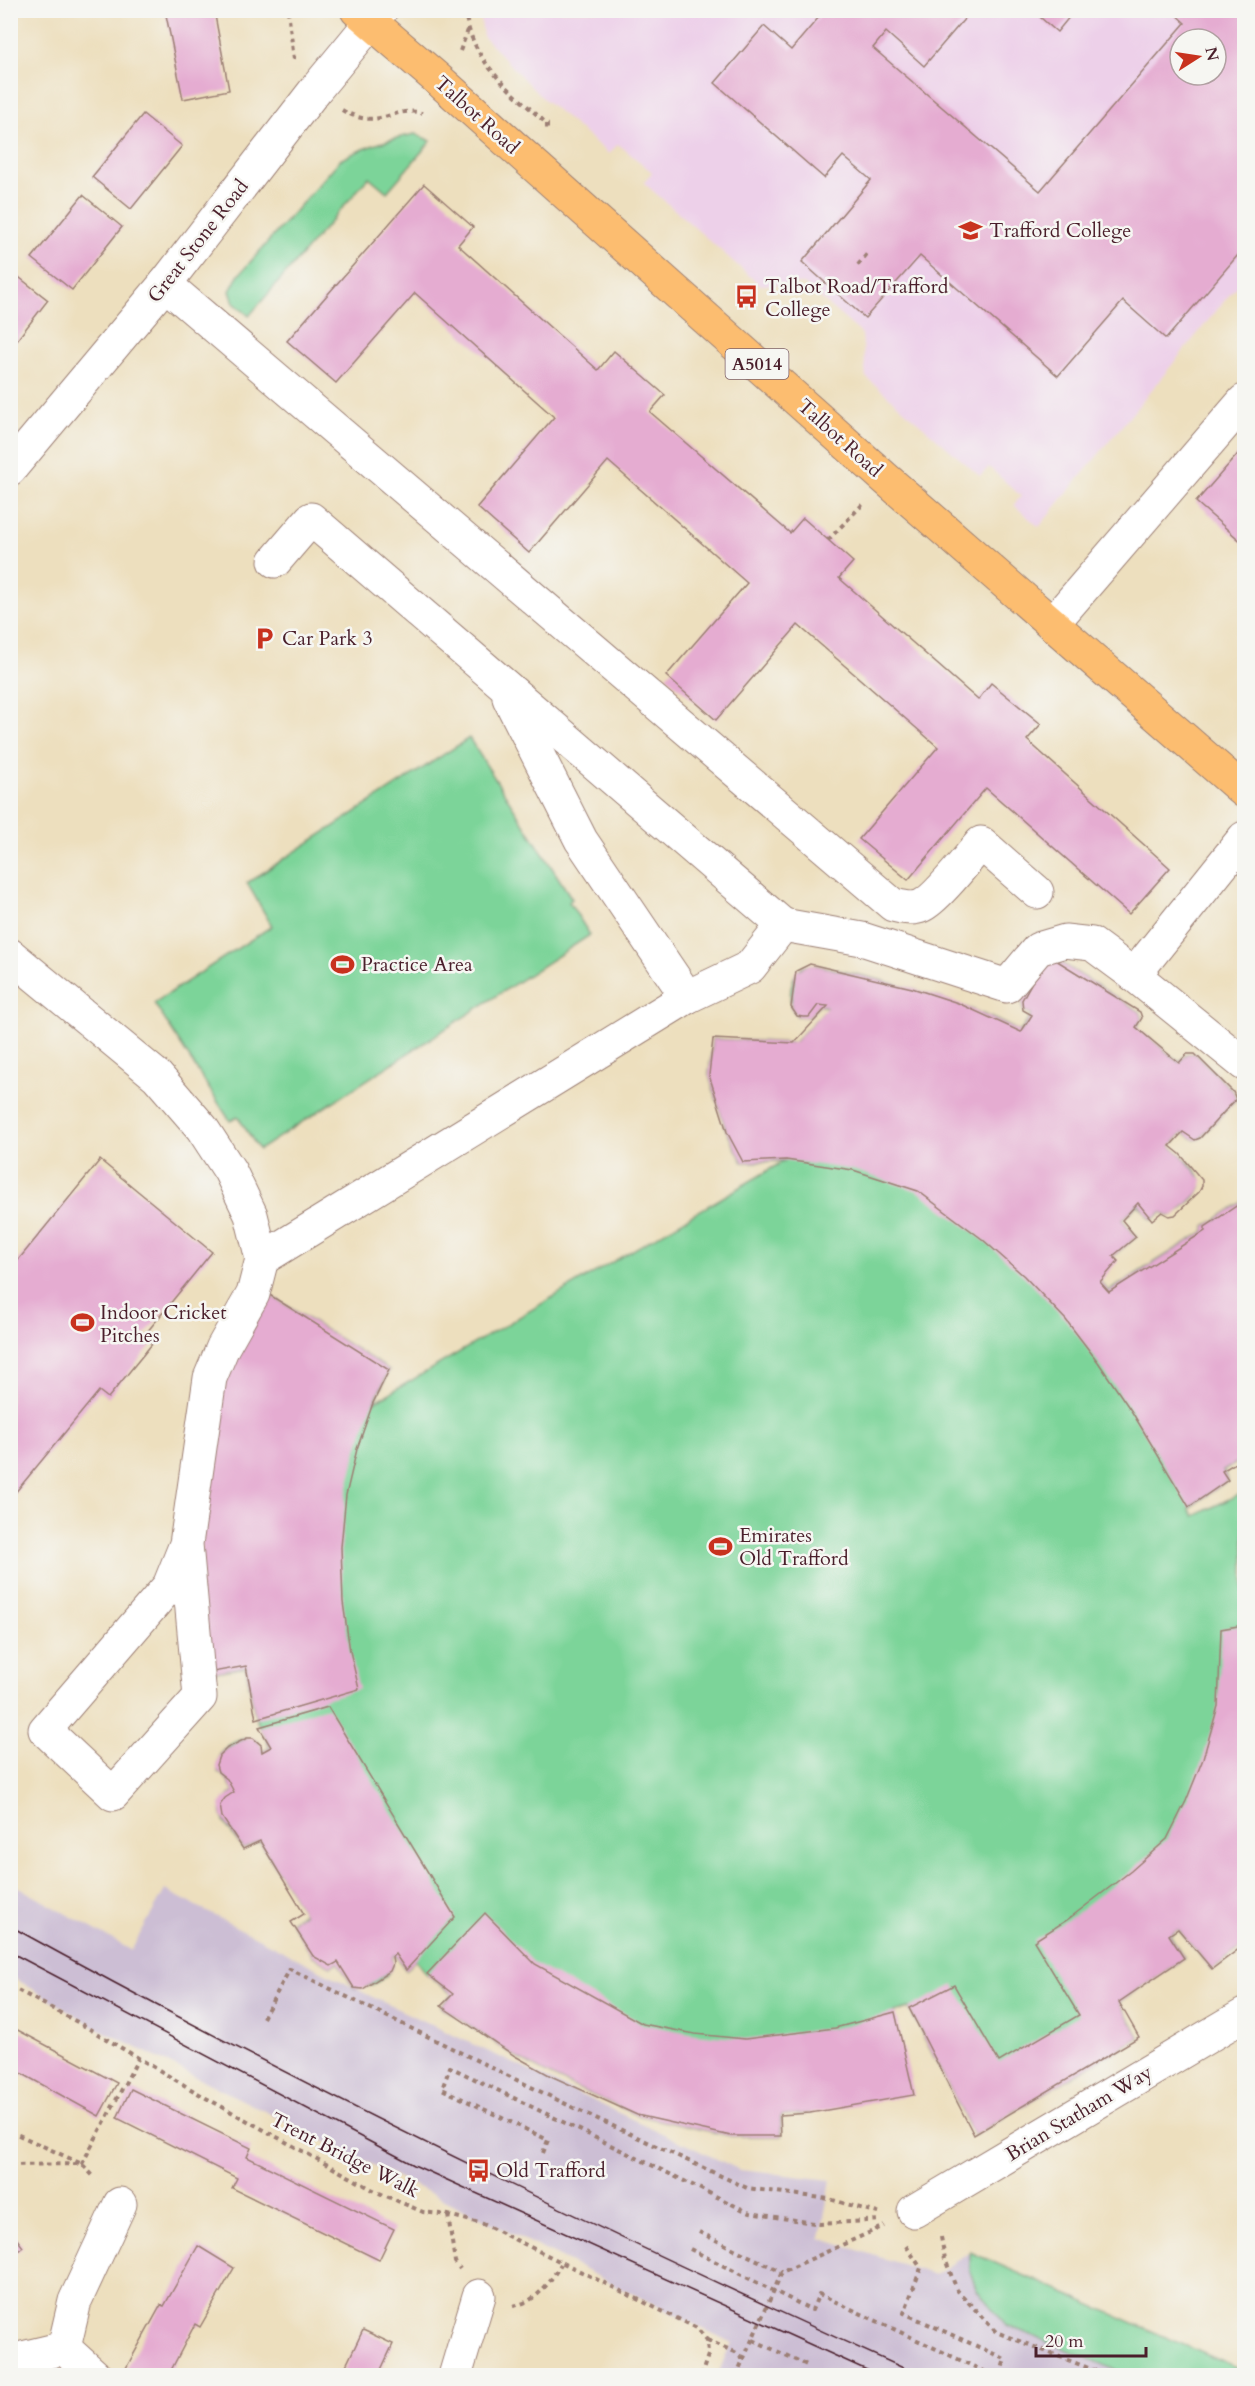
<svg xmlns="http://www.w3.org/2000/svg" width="1255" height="2386" font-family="Cardo,serif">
<rect width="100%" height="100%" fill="#f6f6f2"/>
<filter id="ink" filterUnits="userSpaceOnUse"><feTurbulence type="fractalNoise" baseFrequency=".0167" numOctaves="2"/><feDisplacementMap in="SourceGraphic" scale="12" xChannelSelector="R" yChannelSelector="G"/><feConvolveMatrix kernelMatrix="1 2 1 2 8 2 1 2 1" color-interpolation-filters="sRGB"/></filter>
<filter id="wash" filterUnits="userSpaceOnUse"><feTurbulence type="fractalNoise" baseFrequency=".008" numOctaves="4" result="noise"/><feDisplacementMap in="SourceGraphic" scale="24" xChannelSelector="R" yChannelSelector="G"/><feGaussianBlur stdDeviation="1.35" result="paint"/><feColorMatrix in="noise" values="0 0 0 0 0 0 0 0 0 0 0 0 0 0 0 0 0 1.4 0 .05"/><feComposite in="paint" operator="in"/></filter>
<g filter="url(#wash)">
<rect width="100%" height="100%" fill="#eddfbe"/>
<path fill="#edd0e9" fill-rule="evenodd" d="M480 11H1244V277L1039 527 1014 505 1021 496 989 467 980 476 866 377 862 334 804 284 760 285 644 183 652 172 618 144 609 154 538 94 483 36ZM1180 39H1216V75H1180Z"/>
<polygon fill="#ccbed4" points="11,1883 131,1950 165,1890 368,1995 740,2170 831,2180 820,2238 935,2275 970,2252 1244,2371 1244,2375 717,2375 732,2343 97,2028 11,1976"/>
<g fill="#7cd499" stroke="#637a62" stroke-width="1.5">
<path d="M415 134 431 141 387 192 369 177 249 316 234 303 230 291 238 276 340 160C364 147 388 139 415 134Z"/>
<polygon points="469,738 572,899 569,902 590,935 259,1150 238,1117 230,1121 154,1003 272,926 247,883"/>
<path d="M1051 957 1140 1012 1142 1018 1136 1028 1179 1062 1187 1054H1195L1233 1092 1236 1099 1200 1138 1195 1140 1183 1132 1170 1146C1179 1153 1205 1175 1201 1187 1200 1193 1193 1198 1189 1202 1183 1207 1177 1214 1169 1216L1162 1212 1152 1220 1138 1204 1122 1220 1136 1237 1113 1256 1100 1282 1109 1291 1205 1231V1227L1244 1201V1458L1223 1471 1228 1480 1189 1508 1194 1516 1244 1492V1945L1212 1969 1178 1929 1170 1935 1184 1958 1119 2002 1139 2037 974 2135 909 2008 895 2012 810 2113 781 2115V2136H731L637 2115 551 2076 515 2056 441 2006 452 1994 427 1974 415 1960 406 1970 395 1955 392 1957C396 1975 370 1990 354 1988L338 1962 331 1966 313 1956 291 1922 304 1913 260 1841 243 1849C230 1829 207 1810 234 1791L227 1779 218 1772C219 1767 218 1761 219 1757 225 1741 259 1728 262 1751L270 1747 256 1719 246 1667 213 1672 268 1294 389 1370 375 1402 784 1161 743 1162 727 1132 709 1075 713 1039 794 1043 828 1007 818 1005 809 1017 797 1016 791 1007C789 990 792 964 814 965 885 980 955 997 1020 1032L1032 1015 1023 1010 1022 1000Z"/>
<polygon points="970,2252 1244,2371 1244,2375 1128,2375 1006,2325 976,2289 970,2271"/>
</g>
<g id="blocks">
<g fill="#e5acd1" fill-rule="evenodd">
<polygon points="165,10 214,10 229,90 183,99"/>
<path d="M825 10H972L924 66 886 32 873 48 1040 191 1185 23 1171 10H1244V248L1166 339 1123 301 1058 376 920 256 865 318 802 262 871 180 843 156 824 178 715 83 764 26 791 50ZM1180 39H1216V75H1180Z"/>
<polygon points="1032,10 1075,10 1057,32"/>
<polygon points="143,114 182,146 131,209 92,177"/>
<polygon points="424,184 473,227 458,245 598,370 614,351 665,395 650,412 790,533 803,518 853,562 839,578 978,700 991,683 1041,724 1027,740 1170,868 1129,914 986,788 908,880 859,839 938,747 798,625 716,720 666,676 747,583 608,461 529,553 477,507 554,417 415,293 336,383 287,341"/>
<polygon points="83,195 122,227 72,290 32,258"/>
<polygon points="11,271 48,300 10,349 10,273"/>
<polygon points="1243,448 1244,449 1244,544 1196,502"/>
<polygon points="1051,957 1140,1012 1142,1018 1136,1027 1179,1063 1187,1054 1195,1054 1233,1092 1236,1099 1200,1138 1195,1140 1183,1132 1170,1146 1180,1154 1202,1180 1202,1186 1199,1192 1175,1215 1169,1216 1162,1212 1152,1220 1138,1203 1122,1220 1136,1237 1113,1256 1118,1261 1100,1282 1109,1292 1205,1231 1205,1227 1244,1201 1244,1458 1222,1471 1228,1480 1189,1507 1132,1412 1098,1362 1066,1320 1024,1276 982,1239 918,1191 853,1170 786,1160 743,1162 727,1132 709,1075 713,1039 794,1043 828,1006 818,1005 809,1017 803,1017 797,1016 791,1007 796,971 810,964 912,988 958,1003 1021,1032 1032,1015 1023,1010 1022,1000 1045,959"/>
<polygon points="100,1160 212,1252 143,1337 152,1344 108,1398 99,1391 10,1499 10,1270"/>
<polygon points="268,1294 389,1370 373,1403 357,1449 346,1495 341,1547 343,1602 350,1651 359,1689 256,1719 246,1666 213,1672 197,1576 220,1396 240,1342"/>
<polygon points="1244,1625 1244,1945 1212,1969 1178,1929 1169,1935 1184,1958 1119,2002 1139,2037 974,2135 909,2008 954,1985 999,2062 1079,2015 1034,1941 1067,1920 1131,1871 1167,1839 1186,1801 1203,1759 1218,1706 1221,1629"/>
<polygon points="328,1707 455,1917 406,1970 395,1954 392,1957 393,1964 390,1971 363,1989 354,1988 338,1962 331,1966 313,1956 291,1922 304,1914 260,1841 243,1849 222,1817 220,1805 225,1798 234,1792 227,1779 218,1772 216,1765 219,1756 227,1748 247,1738 253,1738 261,1745 262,1752 271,1747 259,1727"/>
<polygon points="485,1913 535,1964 643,2024 695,2034 745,2039 835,2028 895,2012 914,2095 810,2113 780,2115 781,2136 731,2136 637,2115 551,2076 515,2056 441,2006 453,1994 427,1974"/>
<polygon points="10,2026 117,2083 99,2116 10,2067"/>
<polygon points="131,2089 251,2148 247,2157 394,2229 379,2260 232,2188 237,2178 117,2118"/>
<polygon points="10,2230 23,2247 10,2257"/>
<polygon points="198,2246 234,2268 200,2327 195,2324 168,2376 139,2376 125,2370 161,2305 164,2306"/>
<polygon points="363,2330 393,2344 378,2376 341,2376"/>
</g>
</g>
</g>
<g filter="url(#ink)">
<use href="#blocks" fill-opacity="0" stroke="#9c7f74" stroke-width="1.5"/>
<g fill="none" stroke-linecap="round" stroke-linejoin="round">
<defs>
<g id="minor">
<path d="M165 284 893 905C902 907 912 910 921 906 936 900 969 857 981 843L1037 892"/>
<polyline points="10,469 165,284 316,89 381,10"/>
<polyline points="275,561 311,519 783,925"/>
<polyline points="1052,624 1244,401"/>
<polyline points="509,698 581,840 687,997"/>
<polyline points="10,955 157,1076 202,1128 230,1171 251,1215 262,1259 253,1294 223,1347 210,1378 186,1544 200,1697 113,1794 45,1730 169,1586 186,1544"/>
<polyline points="1134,975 1244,838"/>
<polyline points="262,1259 687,997 750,967 783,925 862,939 1007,986 1038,949 1065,941 1092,944 1134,975 1244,1064"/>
<polyline points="914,2211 1244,2015"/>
<polyline points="64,2348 75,2301 120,2204"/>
<polyline points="10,2361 64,2348 95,2376"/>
<polyline points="455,2376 479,2296"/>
</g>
<polyline id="major" points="357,10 441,82 886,479 1244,791"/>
</defs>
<use href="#minor" stroke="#9c7f74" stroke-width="35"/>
<use href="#major" stroke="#9c7f74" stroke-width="35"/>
<g stroke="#9c7f74" stroke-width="4" stroke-dasharray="4.5 4.5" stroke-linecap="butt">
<polyline points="288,10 294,60"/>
<path d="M465 10C471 63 511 90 547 124V130"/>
<polyline points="460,51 468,30"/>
<path d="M342 110C379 132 393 105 422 113"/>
<polyline points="858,265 867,254"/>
<polyline points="828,540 863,504"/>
<polyline points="10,1986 81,2024 206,2098 377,2192 423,2212 448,2215 483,2224 697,2328 707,2340 708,2355 701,2376"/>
<polyline points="263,2018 290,1969 574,2108 747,2188 829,2199 881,2214"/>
<polyline points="10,2131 82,2164 95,2178"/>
<polyline points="543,2153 548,2140 442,2089 450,2067 750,2213 820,2224 881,2220"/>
<polyline points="10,2165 82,2164 138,2059"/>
<polyline points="448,2215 455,2262 460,2269"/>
<polyline points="699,2232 782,2272"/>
<polyline points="941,2237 945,2259 957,2290 996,2332 1109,2376"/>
<polyline points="906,2246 921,2268 904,2313 1005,2359 1000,2376"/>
<polyline points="690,2249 812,2310 819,2294 994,2376"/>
<path d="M513 2306C537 2302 549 2283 561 2264"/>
<polyline points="707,2340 735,2352 744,2359"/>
<polyline points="753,2340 807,2365"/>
<polyline points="736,2376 782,2272 884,2226"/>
</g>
<use href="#minor" stroke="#fff" stroke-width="33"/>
<use href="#major" stroke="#fcbd6f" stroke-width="33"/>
<g stroke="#4a1f2b" stroke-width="1.5">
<path d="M10 1926C307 2090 612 2237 921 2376"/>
<polyline points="10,1952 414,2165 880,2376"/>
</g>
</g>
</g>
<defs>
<symbol id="university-bare" viewBox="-9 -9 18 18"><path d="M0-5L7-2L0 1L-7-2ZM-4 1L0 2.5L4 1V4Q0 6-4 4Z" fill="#c8321e" stroke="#f6f6f2" stroke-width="2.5" paint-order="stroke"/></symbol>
<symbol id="bus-bare" viewBox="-9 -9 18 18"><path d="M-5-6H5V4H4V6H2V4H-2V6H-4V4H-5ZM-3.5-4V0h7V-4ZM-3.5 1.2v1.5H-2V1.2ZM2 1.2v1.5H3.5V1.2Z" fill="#c8321e" stroke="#f6f6f2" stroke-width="2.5" paint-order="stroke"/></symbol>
<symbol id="parking-bare" viewBox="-9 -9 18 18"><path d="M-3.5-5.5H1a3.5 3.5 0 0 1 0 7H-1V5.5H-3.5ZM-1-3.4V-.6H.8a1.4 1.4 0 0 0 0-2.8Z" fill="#c8321e" stroke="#f6f6f2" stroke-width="2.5" paint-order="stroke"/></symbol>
<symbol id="stadium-bare" viewBox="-9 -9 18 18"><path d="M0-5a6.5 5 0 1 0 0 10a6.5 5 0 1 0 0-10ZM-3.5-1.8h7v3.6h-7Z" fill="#c8321e" stroke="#f6f6f2" stroke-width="2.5" paint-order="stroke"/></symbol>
</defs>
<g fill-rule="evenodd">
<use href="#university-bare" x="954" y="214" width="33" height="33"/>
<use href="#bus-bare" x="730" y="280" width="33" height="33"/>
<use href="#parking-bare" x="248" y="622" width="33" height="33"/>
<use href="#stadium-bare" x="326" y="948" width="33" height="33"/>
<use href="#stadium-bare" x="66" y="1306" width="33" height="33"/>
<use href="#stadium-bare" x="704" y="1530" width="33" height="33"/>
<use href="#bus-bare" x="462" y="2154" width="33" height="33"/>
</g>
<g text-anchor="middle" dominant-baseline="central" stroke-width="5" stroke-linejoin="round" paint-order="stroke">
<rect fill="#f6f6f2" stroke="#7e6067" stroke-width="1.5" x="725.5" y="349" width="63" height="30" rx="4.5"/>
<g font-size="18" font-weight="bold" fill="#4a1f2b">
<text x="757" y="364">A5014</text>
</g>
<g font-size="20" fill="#4a1f2b" stroke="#f6f6f2">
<text transform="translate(477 115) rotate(42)">Talbot Road</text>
<text transform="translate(198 241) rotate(-52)">Great Stone Road</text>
<text transform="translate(840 438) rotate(42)">Talbot Road</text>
<text transform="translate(1079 2113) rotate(-31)">Brian Statham Way</text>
<text transform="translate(345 2155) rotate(27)">Trent Bridge Walk</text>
</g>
<g font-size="20" fill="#4a1f2b" stroke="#f6f6f2" text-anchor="start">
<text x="989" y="230">Trafford College</text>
<text x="765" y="286">Talbot Road/Trafford<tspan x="765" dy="23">College</tspan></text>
<text x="282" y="638">Car Park 3</text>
<text x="361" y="964">Practice Area</text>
<text x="100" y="1312">Indoor Cricket<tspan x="100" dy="23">Pitches</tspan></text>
<text x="739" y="1535">Emirates<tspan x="739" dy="23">Old Trafford</tspan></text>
<text x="496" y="2170">Old Trafford</text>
</g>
</g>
<rect width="1255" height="2386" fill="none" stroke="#f6f6f2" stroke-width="36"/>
<g transform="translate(1198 57) rotate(78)"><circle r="28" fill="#f6f6f2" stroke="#b1a0a2" stroke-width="1.5"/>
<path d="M0-4.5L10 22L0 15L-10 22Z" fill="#c8321e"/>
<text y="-9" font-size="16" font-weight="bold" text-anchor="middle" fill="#4a1f2b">N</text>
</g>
<path d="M1036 2347v9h110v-9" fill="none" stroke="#4a1f2b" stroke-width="3"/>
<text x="1045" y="2347" font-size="18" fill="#4a1f2b" stroke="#f6f6f2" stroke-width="4.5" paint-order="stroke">20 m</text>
</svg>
